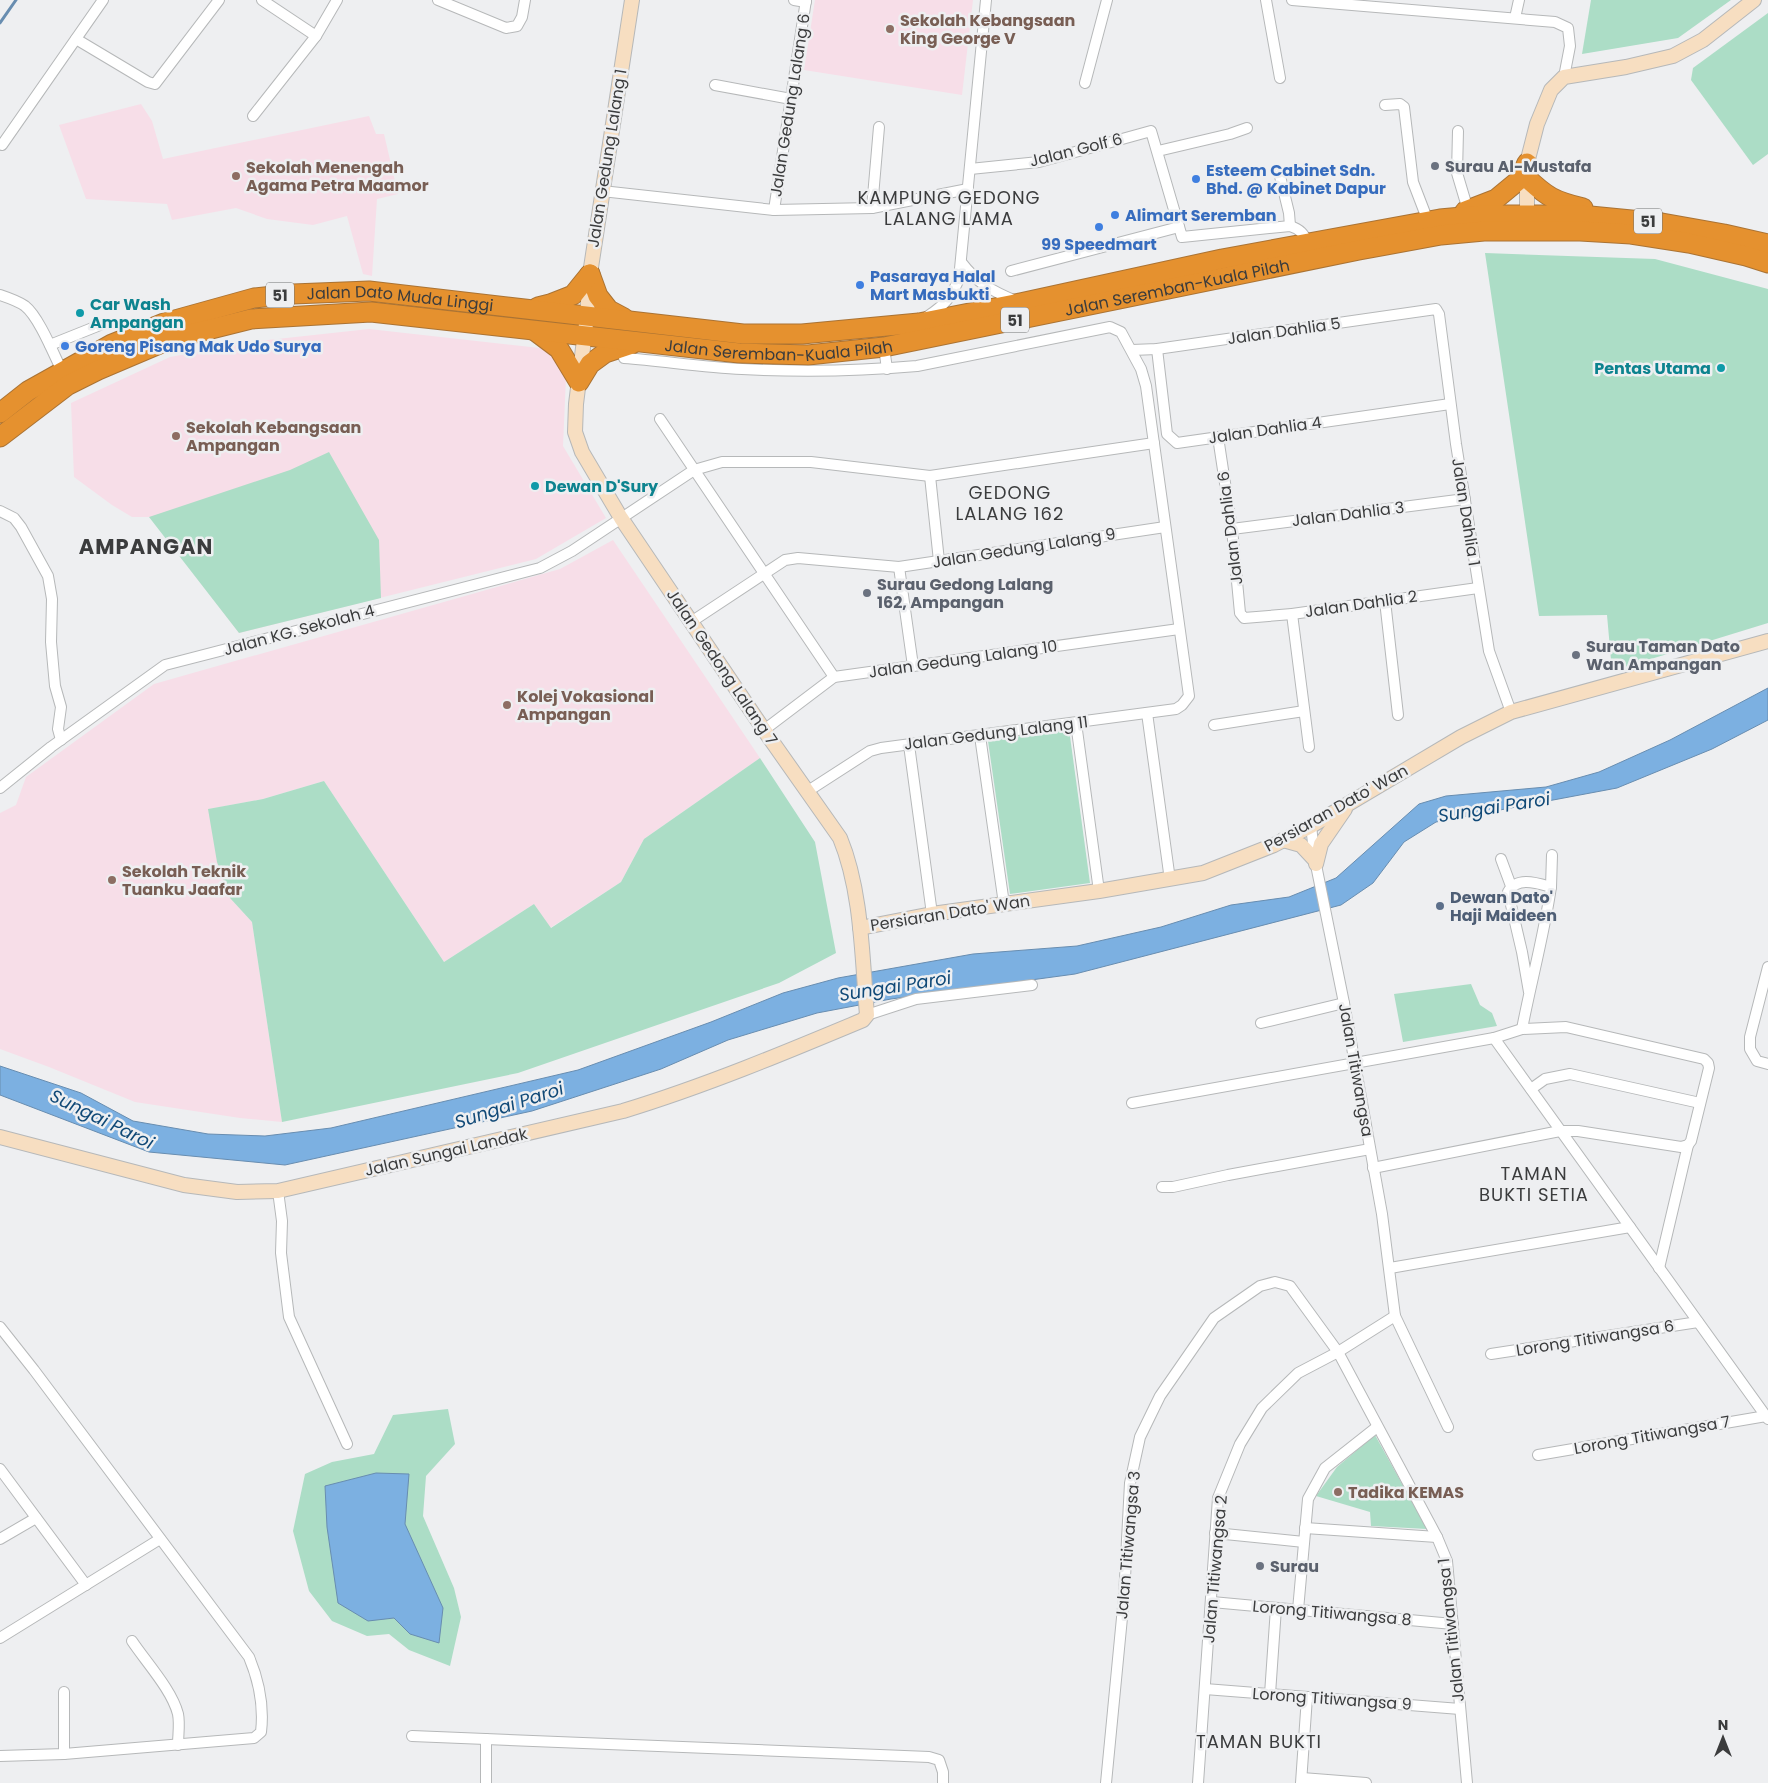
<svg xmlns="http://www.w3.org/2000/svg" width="1768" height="1783" font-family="Poppins,sans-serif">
<rect width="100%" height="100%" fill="#eeeff1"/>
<g fill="#f7dee8">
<polygon points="815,0 973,0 962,95 804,70"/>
<polygon points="141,104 152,121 163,159 369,116 376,134 384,134 398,194 377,199 372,276 363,274 347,216 313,225 267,219 236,208 172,220 167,204 86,199 59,125"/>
<polygon points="369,329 540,348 555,357 566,377 563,446 606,518 536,559 239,633 150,517 132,517 112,505 74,477 71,403 170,357 250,342"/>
<polygon points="613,540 760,758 644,839 621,882 550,928 534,904 444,962 324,781 263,799 209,809 230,898 252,922 282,1122 240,1118 135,1102 49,1067 0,1049 0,813 16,805 26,777 154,684 560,569"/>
</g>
<g fill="#acddc6">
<polygon points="1591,0 1731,0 1678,38 1582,54"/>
<polygon points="1768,13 1768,154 1753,165 1691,80 1693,68"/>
<polygon points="1485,253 1655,259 1768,289 1768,623 1612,671 1607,615 1539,616"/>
<polygon points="329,452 379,540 381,598 239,633 149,517 290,470"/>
<polygon points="1069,729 1090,883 1010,894 988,741"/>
<polygon points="760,758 815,842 836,953 779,983 518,1073 282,1122 252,922 230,898 217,862 208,809 263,799 324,781 444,962 534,904 551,928 621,882 644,839"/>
<polygon points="1471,984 1480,1005 1492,1013 1497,1026 1403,1042 1394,994"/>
<polygon points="448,1409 455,1444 426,1476 423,1516 454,1588 461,1617 450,1666 409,1650 389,1634 367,1636 332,1621 309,1591 293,1531 305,1474 332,1462 374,1454 393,1415"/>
<polygon points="1375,1435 1427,1529 1371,1526 1370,1512 1316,1496 1337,1467"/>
</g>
<g fill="#7cb0e1" stroke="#688db0">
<polygon points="1768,688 1768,720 1712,749 1617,788 1436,822 1404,842 1373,883 1341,905 1075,974 891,999 817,1013 728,1040 661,1069 532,1111 285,1165 149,1152 0,1095 0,1066 81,1093 133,1121 208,1134 265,1136 331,1128 578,1070 711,1022 783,993 838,978 973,954 1077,946 1161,927 1231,905 1289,897 1336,878 1419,804 1446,796 1546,787 1599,772 1670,740"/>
<polygon points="376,1473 409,1474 405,1524 443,1608 439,1643 410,1634 394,1618 368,1621 338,1603 327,1527 325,1486"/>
</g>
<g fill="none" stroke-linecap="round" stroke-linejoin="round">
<polyline stroke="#688db0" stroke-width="3" points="0,23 16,0"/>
<defs>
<g id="street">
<polyline points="262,0 316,36"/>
<polyline points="438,0 506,28 517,26 522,17 525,0"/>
<polyline points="794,0 806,2"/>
<polyline points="1266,0 1280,78"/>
<polyline points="1292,0 1555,22 1568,28 1570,46 1564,77"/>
<polyline points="1515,18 1519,0"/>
<polyline points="76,39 148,82 155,84 219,0"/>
<polyline points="1085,83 1107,0"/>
<polyline points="715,85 791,99"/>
<polyline points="1385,105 1400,104 1404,107 1413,182 1428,221"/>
<polyline points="253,116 316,36 337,0"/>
<polyline points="1458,131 1457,173 1468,210"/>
<polyline points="2,145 103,0"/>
<polyline points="1158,151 1230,134 1247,128"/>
<path d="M970 169 1039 162 1151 131 1182 237 1290 226C1300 229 1304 234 1308 243"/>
<polyline points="1279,172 1289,213 1290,226"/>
<polyline points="602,191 774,210 872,208 968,189"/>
<polyline points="872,208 879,127"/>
<polyline points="774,210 806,0"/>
<path d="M961 262C977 283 992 291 1016 301"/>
<polyline points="1011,271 1179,227"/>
<path d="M0 295C9 298 18 301 25 306 39 317 54 355 62 371"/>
<path d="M928 316C945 305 951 297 959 279L986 0"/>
<polyline points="50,345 100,325"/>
<polyline points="884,347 887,369"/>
<polyline points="1157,349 1167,434 1177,443 1450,404"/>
<polyline points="1132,350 1157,349 1436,309 1439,314 1456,444 1489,651 1511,712"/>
<path d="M624 358C663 361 703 367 742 369 800 372 859 371 917 366L1110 327 1121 332 1141 369 1146 386 1189 696 1182 705 1176 709 881 748 870 751 808 791"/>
<polyline points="660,419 834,677"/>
<polyline points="1218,437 1232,529 1240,613 1244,618 1292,614 1478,588"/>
<polyline points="930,476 939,561"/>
<polyline points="0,511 14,518 21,527 48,576 52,599 51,642 55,686 61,707 58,729 61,740"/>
<polyline points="1232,529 1465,499"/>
<polyline points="899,567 913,666"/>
<polyline points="1385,601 1398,715"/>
<polyline points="1292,614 1309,747"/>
<polyline points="691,622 785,560 798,558 899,567 1165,527"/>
<polyline points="1147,713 1170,880"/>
<polyline points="1076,723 1099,891"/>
<polyline points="1214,725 1304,711"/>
<polyline points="764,730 834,677 1179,629"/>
<polyline points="980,736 1004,904"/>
<polyline points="909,745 932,914"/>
<polyline points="0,788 51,747 165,665 540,568 572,551 694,470 722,462 811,462 930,476 1154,443"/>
<polyline points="1311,826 1315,860 1344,1003 1382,1214 1395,1316 1448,1427"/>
<polyline points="1501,859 1511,886"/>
<polyline points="1551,887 1552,855"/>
<polyline points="1768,967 1750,1037 1750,1049 1757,1061 1768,1064"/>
<polyline points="867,1015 916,999 1032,985"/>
<polyline points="1261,1023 1344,1003"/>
<path d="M1522 1029C1531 982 1544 935 1551 887 1537 883 1517 876 1508 892L1522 952 1529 992"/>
<polyline points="1494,1038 1768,1419"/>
<polyline points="1531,1089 1545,1079 1570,1074 1700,1103"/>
<polyline points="1132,1103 1494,1038 1522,1029 1566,1027 1704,1059 1708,1063 1709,1068 1691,1141 1688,1145 1681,1147 1578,1131 1560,1131 1373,1168"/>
<polyline points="1162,1187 1173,1187 1228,1175 1370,1149"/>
<polyline points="278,1191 282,1221 281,1253 289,1317 347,1444"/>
<polyline points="1390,1268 1630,1227"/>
<polyline points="1659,1268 1688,1145"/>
<path d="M0 1327 34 1370 249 1657C259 1681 264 1707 261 1732L254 1738 64 1754 0 1756"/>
<polyline points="1491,1354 1698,1322"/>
<polyline points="1538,1455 1766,1416"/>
<polyline points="0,1469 86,1585"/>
<polyline points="1305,1528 1437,1537"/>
<polyline points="1215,1533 1304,1542"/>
<polyline points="0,1539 36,1518"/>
<polyline points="1212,1602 1453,1624"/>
<polyline points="1298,1610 1308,1499 1325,1468 1377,1427"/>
<polyline points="0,1638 160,1539"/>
<path d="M132 1641C146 1662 172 1690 178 1714 180 1724 178 1735 178 1745"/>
<polyline points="1205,1689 1460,1709"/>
<polyline points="64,1692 64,1754"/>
<polyline points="1270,1694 1276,1608"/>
<polyline points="412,1736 929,1757 939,1760 943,1772 943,1783"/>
<polyline points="1302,1778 1366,1783"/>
<polyline points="486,1783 486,1739"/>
<polyline points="1106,1783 1124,1597 1130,1483 1140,1437 1160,1396 1214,1318 1260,1286 1275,1282 1290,1286 1338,1352 1437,1537 1447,1561 1467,1783"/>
<polyline points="1198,1783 1218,1498 1240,1444 1262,1408 1298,1373 1338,1352 1395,1316"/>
<polyline points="1301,1783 1307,1697"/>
</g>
<g id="secondary">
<polyline points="1527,224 1527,163 1537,124 1551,90 1564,77 1626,67 1673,56 1703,40 1754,0"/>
<polyline points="1283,840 1301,845 1315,860"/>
<polyline points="1316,864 1321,844 1345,809"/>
<polyline points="860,928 932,914 1099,891 1203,873 1274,845 1311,826 1461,737 1511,712 1768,641"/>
<path d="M0 1137 184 1185 237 1192 278 1191 623 1111C705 1086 784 1053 863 1020L867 1015C862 958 862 891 840 838L764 730 621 518 582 452 575 432 576 404 587 316 590 274 632 0"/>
</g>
<g id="highway">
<path d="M1526 177C1547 197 1554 201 1583 208"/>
<polyline points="1465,211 1496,199 1519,180 1527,163"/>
<polyline points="590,274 598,296 609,310 624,318"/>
<polyline points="538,307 550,304 573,295 590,274"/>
<polyline points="535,331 559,349 579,382 590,364 605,353 632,344"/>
<path id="s1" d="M0 413 28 391 112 344 164 323 254 298 293 294 369 291 743 334H802L919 323 1020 303 1222 259 1440 219 1484 215H1580L1662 223 1724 234 1768 244"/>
<path id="s2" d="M0 437 68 385 98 370 171 339 251 319 371 312 739 353 808 355 884 347 1359 250 1441 235 1484 231H1580L1631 234 1689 243 1746 256 1768 263"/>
</g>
</defs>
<use href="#street" stroke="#b6b8b9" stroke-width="12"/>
<use href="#secondary" stroke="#b6b8b9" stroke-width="16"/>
<use href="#highway" stroke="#aa7334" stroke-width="21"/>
<use href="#street" stroke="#fff" stroke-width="10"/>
<use href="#secondary" stroke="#f7dec1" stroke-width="14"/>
<use href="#highway" stroke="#e5912f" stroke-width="19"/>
</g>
<g fill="#8d6e63" stroke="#eeeff1" stroke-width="2">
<circle cx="890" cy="29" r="5"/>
<circle cx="236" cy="176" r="5"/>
<circle cx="176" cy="436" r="5"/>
<circle cx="507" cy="705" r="5"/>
<circle cx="112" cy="880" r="5"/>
<circle cx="1338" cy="1492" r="5"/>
</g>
<g fill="#6b7280" stroke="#eeeff1" stroke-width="2">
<circle cx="1435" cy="166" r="5"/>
<circle cx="867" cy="593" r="5"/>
<circle cx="1576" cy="655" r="5"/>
<circle cx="1260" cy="1566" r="5"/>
</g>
<g fill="#3f7fe0" stroke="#eeeff1" stroke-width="2">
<circle cx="1196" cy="179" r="5"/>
<circle cx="1115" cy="215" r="5"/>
<circle cx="1099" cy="227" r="5"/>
<circle cx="860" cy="285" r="5"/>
<circle cx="65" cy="346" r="5"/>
</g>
<g fill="#0f9aa8" stroke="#eeeff1" stroke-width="2">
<circle cx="80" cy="313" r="5"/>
<circle cx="1721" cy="368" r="5"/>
<circle cx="535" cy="486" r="5"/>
</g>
<circle fill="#5c6f8a" stroke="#eeeff1" stroke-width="2" cx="1440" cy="906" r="5"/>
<g text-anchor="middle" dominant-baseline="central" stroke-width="5" stroke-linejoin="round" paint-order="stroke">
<g fill="#eeeff1" stroke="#717273" stroke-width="1">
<rect x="1634" y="208.5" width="28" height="25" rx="4"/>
<rect x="266" y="282.5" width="28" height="25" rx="4"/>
<rect x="1001" y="307.5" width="28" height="25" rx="4"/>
</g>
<g font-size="15" font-weight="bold" fill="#3b3c3d">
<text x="1648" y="221">51</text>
<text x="280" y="295">51</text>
<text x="1015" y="320">51</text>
</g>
<g font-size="16" font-weight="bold" fill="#785e54" stroke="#eeeff1" text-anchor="start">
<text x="900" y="20">Sekolah Kebangsaan<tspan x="900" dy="18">King George V</tspan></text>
<text x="246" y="167">Sekolah Menengah<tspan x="246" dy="18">Agama Petra Maamor</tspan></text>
<text x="186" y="427">Sekolah Kebangsaan<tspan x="186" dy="18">Ampangan</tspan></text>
<text x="517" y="696">Kolej Vokasional<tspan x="517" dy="18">Ampangan</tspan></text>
<text x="122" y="871">Sekolah Teknik<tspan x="122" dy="18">Tuanku Jaafar</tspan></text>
<text x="1348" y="1492">Tadika KEMAS</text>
</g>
<g font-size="16" fill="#3b3c3d" stroke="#eeeff1">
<text transform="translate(790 105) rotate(-81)">Jalan Gedung Lalang 6</text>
<text transform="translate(1076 150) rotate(-14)">Jalan Golf 6</text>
<text transform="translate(607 158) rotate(-81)">Jalan Gedung Lalang 1</text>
<text stroke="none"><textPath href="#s2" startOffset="1216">Jalan Seremban-Kuala Pilah</textPath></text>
<text stroke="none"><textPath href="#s1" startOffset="428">Jalan Dato Muda Linggi</textPath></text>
<text transform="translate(1284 331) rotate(-8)">Jalan Dahlia 5</text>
<text stroke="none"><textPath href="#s2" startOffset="811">Jalan Seremban-Kuala Pilah</textPath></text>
<text transform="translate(1265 430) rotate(-8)">Jalan Dahlia 4</text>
<text transform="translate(1466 512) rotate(81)">Jalan Dahlia 1</text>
<text transform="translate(1348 514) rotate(-7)">Jalan Dahlia 3</text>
<text transform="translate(1230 528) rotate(-97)">Jalan Dahlia 6</text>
<text transform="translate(1024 548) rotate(-9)">Jalan Gedung Lalang 9</text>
<text transform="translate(1361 604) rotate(-8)">Jalan Dahlia 2</text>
<text transform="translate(299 630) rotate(-15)">Jalan KG. Sekolah 4</text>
<text transform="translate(963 659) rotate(-8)">Jalan Gedung Lalang 10</text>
<text transform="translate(722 667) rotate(56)">Jalan Gedong Lalang 7</text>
<text transform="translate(996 733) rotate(-7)">Jalan Gedung Lalang 11</text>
<text transform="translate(1336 808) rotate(-29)">Persiaran Dato' Wan</text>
<text transform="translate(950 913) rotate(-9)">Persiaran Dato' Wan</text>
<text transform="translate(1356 1070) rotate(80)">Jalan Titiwangsa</text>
<text transform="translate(446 1152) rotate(-13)">Jalan Sungai Landak</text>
<text transform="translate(1595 1338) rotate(-9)">Lorong Titiwangsa 6</text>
<text transform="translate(1652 1435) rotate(-10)">Lorong Titiwangsa 7</text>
<text transform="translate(1128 1545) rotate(-85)">Jalan Titiwangsa 3</text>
<text transform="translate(1215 1569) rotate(-85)">Jalan Titiwangsa 2</text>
<text transform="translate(1332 1613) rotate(5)">Lorong Titiwangsa 8</text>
<text transform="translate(1451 1630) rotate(-96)">Jalan Titiwangsa 1</text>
<text transform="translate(1332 1699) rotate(4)">Lorong Titiwangsa 9</text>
</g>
<g font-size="16" font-weight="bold" fill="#5b616d" stroke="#eeeff1" text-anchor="start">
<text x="1445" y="166">Surau Al-Mustafa</text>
<text x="877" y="584">Surau Gedong Lalang<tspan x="877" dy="18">162, Ampangan</tspan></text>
<text x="1586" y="646">Surau Taman Dato<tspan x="1586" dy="18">Wan Ampangan</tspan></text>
<text x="1270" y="1566">Surau</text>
</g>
<g font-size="16" font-weight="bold" fill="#366cbe" stroke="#eeeff1" text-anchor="start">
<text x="1206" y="170">Esteem Cabinet Sdn.<tspan x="1206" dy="18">Bhd. @ Kabinet Dapur</tspan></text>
<text x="1125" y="215">Alimart Seremban</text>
<text x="1099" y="244" text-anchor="middle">99 Speedmart</text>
<text x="870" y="276">Pasaraya Halal<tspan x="870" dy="18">Mart Masbukti</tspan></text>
<text x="75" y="346">Goreng Pisang Mak Udo Surya</text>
</g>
<g font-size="16" font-weight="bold" fill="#0d838f" stroke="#eeeff1" text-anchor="start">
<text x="90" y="304">Car Wash<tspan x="90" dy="18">Ampangan</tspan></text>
<text x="1711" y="368" text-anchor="end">Pentas Utama</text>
<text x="545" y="486">Dewan D'Sury</text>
</g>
<g font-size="16" font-weight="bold" fill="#4e5e75" stroke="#eeeff1" text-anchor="start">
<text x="1450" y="897">Dewan Dato'<tspan x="1450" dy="18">Haji Maideen</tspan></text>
</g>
<g font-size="18" letter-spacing="1" fill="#3b3c3d" stroke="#eeeff1">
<text x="949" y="197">KAMPUNG GEDONG<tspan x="949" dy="21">LALANG LAMA</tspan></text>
<text x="1010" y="492">GEDONG<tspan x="1010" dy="21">LALANG 162</tspan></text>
<text x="1534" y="1173">TAMAN<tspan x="1534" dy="21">BUKTI SETIA</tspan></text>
<text x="1259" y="1741">TAMAN BUKTI</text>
</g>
<g font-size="18" font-style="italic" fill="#104977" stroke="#eeeff1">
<text transform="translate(1494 807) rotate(-9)">Sungai Paroi</text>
<text transform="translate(895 986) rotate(-9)">Sungai Paroi</text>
<text transform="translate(509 1105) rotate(-18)">Sungai Paroi</text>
<text transform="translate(102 1119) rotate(26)">Sungai Paroi</text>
</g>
<g font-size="21" font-weight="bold" letter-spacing="1" fill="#3b3c3d" stroke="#eeeff1">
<text x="146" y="546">AMPANGAN</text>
</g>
</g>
<g transform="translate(1723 1738)" stroke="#eeeff1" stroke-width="4" paint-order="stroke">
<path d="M0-4L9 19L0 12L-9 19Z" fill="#3b3c3d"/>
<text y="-8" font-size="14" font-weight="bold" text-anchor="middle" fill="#3b3c3d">N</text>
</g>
</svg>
